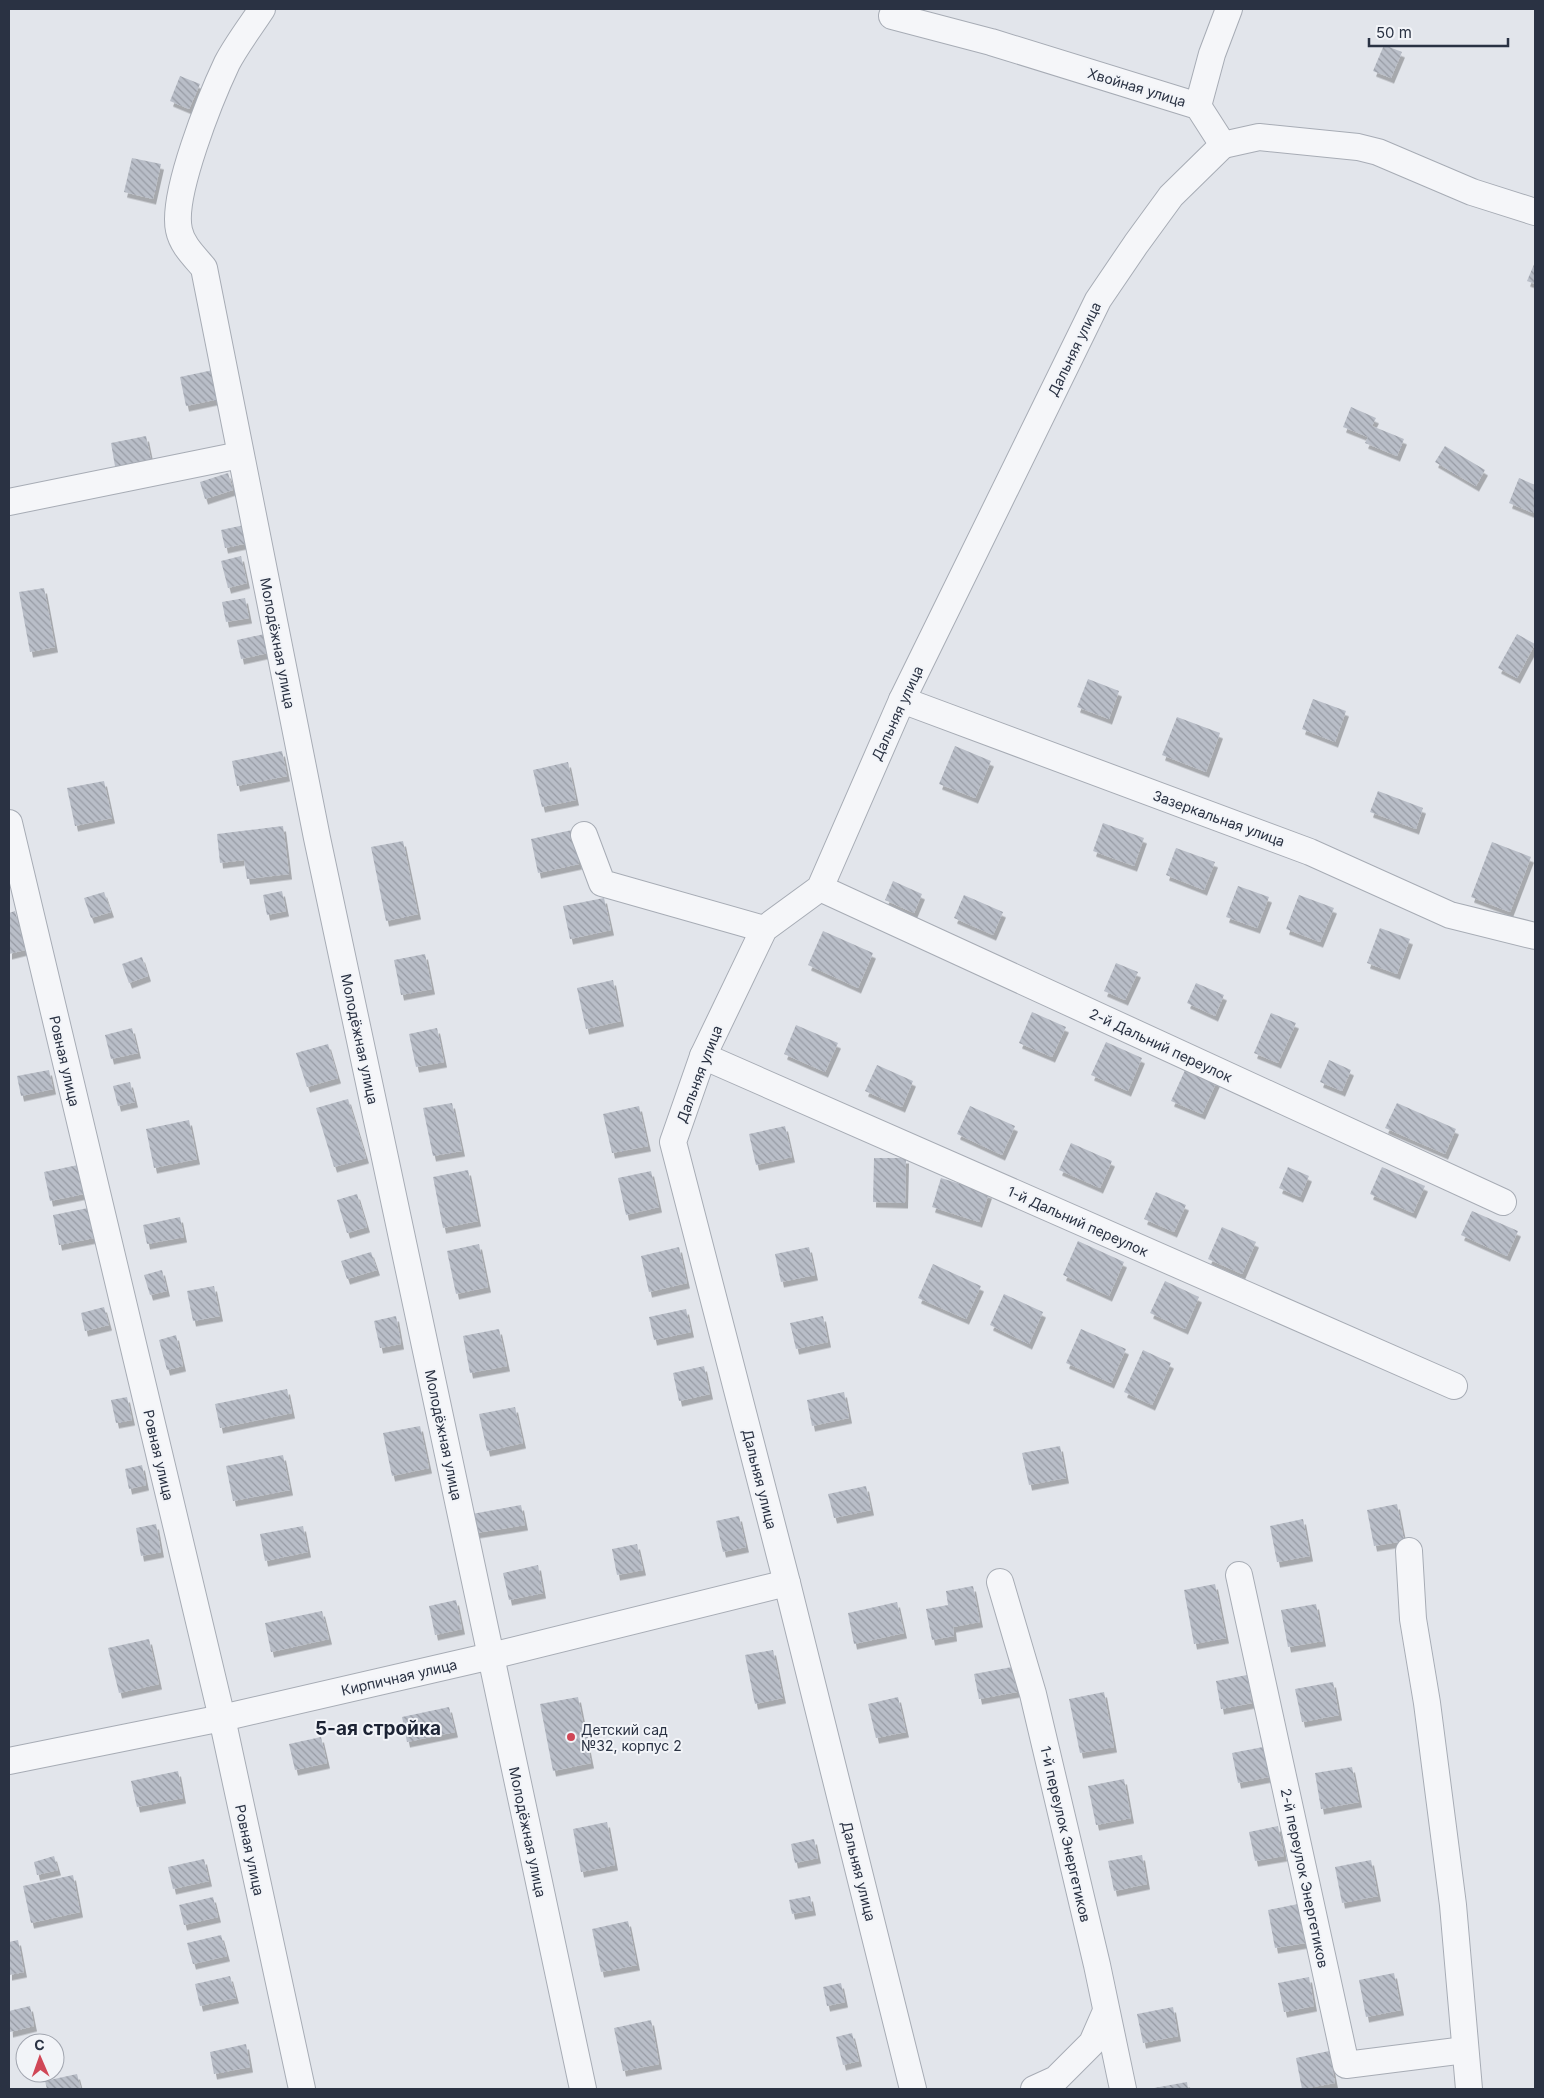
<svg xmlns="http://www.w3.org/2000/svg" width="1544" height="2098" font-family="Inter,sans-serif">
<defs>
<pattern id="building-back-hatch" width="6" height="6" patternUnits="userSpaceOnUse" patternTransform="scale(1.25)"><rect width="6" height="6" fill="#b9bec8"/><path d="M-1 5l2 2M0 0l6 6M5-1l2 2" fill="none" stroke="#979ba4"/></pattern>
<filter id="shadow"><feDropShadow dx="3" dy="5.5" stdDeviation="0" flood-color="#0004"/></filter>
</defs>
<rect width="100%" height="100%" fill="#e2e5eb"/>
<g fill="url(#building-back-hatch)" filter="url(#shadow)">
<polygon points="1384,45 1402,52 1391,78 1373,71"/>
<polygon points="180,76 200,84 189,109 170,101"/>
<polygon points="132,158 161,164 153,199 124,192"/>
<polygon points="1535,262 1535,284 1527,281"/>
<polygon points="213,370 219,399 186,406 180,377"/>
<polygon points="1351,407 1376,418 1372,426 1404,439 1397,456 1365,443 1368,437 1343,427"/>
<polygon points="146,436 152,465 116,472 111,443"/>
<polygon points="1445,446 1485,470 1476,486 1435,462"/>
<polygon points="228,473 233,490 205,499 200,482"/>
<polygon points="1519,478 1535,485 1535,508 1533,513 1509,503"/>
<polygon points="249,524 253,542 225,548 221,530"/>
<polygon points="241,556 247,583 228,588 221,561"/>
<polygon points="44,588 55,647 30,652 19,592"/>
<polygon points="245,598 249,618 226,622 222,602"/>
<polygon points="269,633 273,652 241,659 237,640"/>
<polygon points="1517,634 1535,644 1517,678 1498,668"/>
<polygon points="1088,679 1119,691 1109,719 1077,707"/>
<polygon points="1313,699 1346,711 1335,742 1302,729"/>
<polygon points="1177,717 1220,733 1206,772 1162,755"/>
<polygon points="955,746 991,761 975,798 939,784"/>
<polygon points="282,751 287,776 237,786 232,761"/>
<polygon points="568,762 576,800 542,807 533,770"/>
<polygon points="104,781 112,818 75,826 67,788"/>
<polygon points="1378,791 1423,808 1416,829 1370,812"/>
<polygon points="1103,823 1144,838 1134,866 1093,851"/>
<polygon points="283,826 289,874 247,879 244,860 220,863 217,834"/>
<polygon points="572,830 579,864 538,873 531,839"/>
<polygon points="403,841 418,914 386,921 371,847"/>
<polygon points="1492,842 1531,857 1510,912 1471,897"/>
<polygon points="1176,848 1215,862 1204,890 1166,875"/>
<polygon points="893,881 922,894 914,913 885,900"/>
<polygon points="1238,886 1269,897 1257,928 1226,917"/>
<polygon points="282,891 286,911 267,915 263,895"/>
<polygon points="104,892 111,912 91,918 84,898"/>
<polygon points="964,895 1003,912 993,935 954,918"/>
<polygon points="1299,895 1334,908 1320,942 1286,929"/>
<polygon points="604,898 611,930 570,939 563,906"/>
<polygon points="15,911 25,950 9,954 9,913"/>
<polygon points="1380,928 1410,939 1397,974 1367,963"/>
<polygon points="823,931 873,953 858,988 808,965"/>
<polygon points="425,954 432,989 401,995 394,960"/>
<polygon points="142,957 148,976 129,983 122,964"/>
<polygon points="1116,963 1138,972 1125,1000 1104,991"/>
<polygon points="613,980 621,1021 586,1029 577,988"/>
<polygon points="1196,983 1224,995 1215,1016 1187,1003"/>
<polygon points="1032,1012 1066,1027 1052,1057 1019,1043"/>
<polygon points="1271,1013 1296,1023 1278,1063 1254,1053"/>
<polygon points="796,1025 838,1043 825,1072 784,1054"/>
<polygon points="132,1028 138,1053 111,1059 105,1035"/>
<polygon points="437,1028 444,1062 416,1067 409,1034"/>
<polygon points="1106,1042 1142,1058 1128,1091 1091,1075"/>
<polygon points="328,1044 338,1078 307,1087 296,1053"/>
<polygon points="1329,1060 1351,1070 1342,1091 1320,1082"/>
<polygon points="877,1065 913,1081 902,1107 865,1091"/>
<polygon points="1186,1068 1217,1081 1202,1114 1171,1101"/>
<polygon points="49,1070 53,1089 21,1096 17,1076"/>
<polygon points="130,1082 135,1102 118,1106 113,1086"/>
<polygon points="348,1099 366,1158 334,1167 316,1108"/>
<polygon points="452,1103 462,1151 433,1156 423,1108"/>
<polygon points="1397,1103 1456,1129 1445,1154 1385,1128"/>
<polygon points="639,1106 648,1146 612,1153 603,1114"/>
<polygon points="970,1106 1015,1126 1002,1155 957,1134"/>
<polygon points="189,1120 197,1159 154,1168 146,1129"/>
<polygon points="785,1126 792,1157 756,1165 749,1134"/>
<polygon points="1071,1143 1112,1161 1100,1188 1059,1170"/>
<polygon points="874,1158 906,1158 905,1203 873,1202"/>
<polygon points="78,1165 84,1194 50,1201 44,1172"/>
<polygon points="1288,1167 1309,1176 1300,1197 1279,1188"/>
<polygon points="1382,1167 1425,1186 1413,1213 1370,1194"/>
<polygon points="468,1170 478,1221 443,1228 433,1177"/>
<polygon points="651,1171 659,1207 626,1215 618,1178"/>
<polygon points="941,1178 989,1193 979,1222 932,1207"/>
<polygon points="1156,1192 1186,1205 1174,1232 1144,1219"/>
<polygon points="357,1194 367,1227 347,1233 337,1200"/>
<polygon points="88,1208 94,1238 59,1245 53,1215"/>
<polygon points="1472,1211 1518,1231 1507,1256 1461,1235"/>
<polygon points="180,1217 184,1237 147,1244 143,1225"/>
<polygon points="1222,1227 1256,1242 1242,1274 1208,1259"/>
<polygon points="1078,1241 1124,1262 1109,1296 1063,1275"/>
<polygon points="479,1244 488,1287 456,1294 447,1251"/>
<polygon points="679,1247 687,1283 649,1292 641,1256"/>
<polygon points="809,1247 815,1275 781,1282 775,1254"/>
<polygon points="371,1252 377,1270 347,1279 341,1261"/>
<polygon points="933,1264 981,1286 966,1319 918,1298"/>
<polygon points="162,1270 167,1291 150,1295 144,1275"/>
<polygon points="1165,1281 1199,1297 1185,1329 1150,1313"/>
<polygon points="214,1286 220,1316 193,1321 187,1291"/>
<polygon points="1004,1294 1043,1312 1029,1344 990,1325"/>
<polygon points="104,1307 109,1325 85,1331 81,1313"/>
<polygon points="686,1309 691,1332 654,1340 649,1317"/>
<polygon points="396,1316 401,1344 380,1348 374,1321"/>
<polygon points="823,1316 828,1342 796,1349 790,1323"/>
<polygon points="499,1329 507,1366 470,1373 463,1336"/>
<polygon points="1081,1329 1126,1349 1111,1383 1066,1363"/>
<polygon points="176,1335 183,1366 167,1370 159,1340"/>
<polygon points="1143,1350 1171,1363 1152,1405 1124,1392"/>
<polygon points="704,1366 710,1394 679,1401 673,1373"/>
<polygon points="287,1389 292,1413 220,1428 215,1404"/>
<polygon points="844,1392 849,1418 812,1426 807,1400"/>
<polygon points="127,1397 132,1420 116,1423 111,1400"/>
<polygon points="515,1407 523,1443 487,1451 479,1414"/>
<polygon points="420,1426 429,1468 392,1476 383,1433"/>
<polygon points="1060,1446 1066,1478 1029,1485 1022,1453"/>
<polygon points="283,1455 290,1490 233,1501 226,1466"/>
<polygon points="142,1465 146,1485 129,1489 125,1469"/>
<polygon points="866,1486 871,1510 834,1518 828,1494"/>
<polygon points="1397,1504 1404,1541 1374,1546 1367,1510"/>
<polygon points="521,1505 525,1525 476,1533 472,1514"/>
<polygon points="739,1516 746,1547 723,1552 716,1521"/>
<polygon points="1303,1519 1310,1556 1277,1562 1270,1526"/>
<polygon points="156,1524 161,1552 141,1556 136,1528"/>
<polygon points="303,1526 308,1552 265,1561 260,1534"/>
<polygon points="637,1544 643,1570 617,1575 612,1549"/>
<polygon points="538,1565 543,1593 509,1600 503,1573"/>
<polygon points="1215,1584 1226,1638 1194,1644 1184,1590"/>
<polygon points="973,1586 980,1622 953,1627 954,1636 932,1640 926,1609 948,1605 946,1591"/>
<polygon points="456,1600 462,1629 435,1635 429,1606"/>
<polygon points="897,1602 904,1633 854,1644 848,1613"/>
<polygon points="1316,1604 1323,1641 1288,1647 1281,1610"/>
<polygon points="322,1611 329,1639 271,1652 265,1623"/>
<polygon points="149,1639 159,1684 119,1693 108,1648"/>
<polygon points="773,1650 783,1698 755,1704 745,1655"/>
<polygon points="1012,1667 1017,1692 979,1699 974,1674"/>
<polygon points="1247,1675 1252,1703 1221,1709 1216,1681"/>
<polygon points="1333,1682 1339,1715 1302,1722 1295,1689"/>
<polygon points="1104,1692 1114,1747 1080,1753 1069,1699"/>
<polygon points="578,1697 591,1763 553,1771 540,1704"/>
<polygon points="898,1697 906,1732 876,1738 868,1704"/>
<polygon points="449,1707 455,1732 407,1742 402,1717"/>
<polygon points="321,1737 327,1763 295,1770 289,1744"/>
<polygon points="1263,1747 1269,1777 1238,1783 1232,1753"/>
<polygon points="1352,1767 1359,1802 1321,1809 1315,1773"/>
<polygon points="178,1771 183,1798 137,1807 131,1781"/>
<polygon points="1124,1779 1131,1818 1096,1825 1088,1786"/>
<polygon points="607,1822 615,1865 581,1872 573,1829"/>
<polygon points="1278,1826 1284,1856 1255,1861 1249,1832"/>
<polygon points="814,1839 818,1858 795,1863 791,1844"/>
<polygon points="1142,1855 1147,1884 1114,1891 1108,1861"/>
<polygon points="54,1856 58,1870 37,1875 34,1862"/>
<polygon points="204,1859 209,1881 173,1889 168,1867"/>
<polygon points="1371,1860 1378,1896 1342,1903 1335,1867"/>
<polygon points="73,1875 80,1912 31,1923 23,1886"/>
<polygon points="810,1896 813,1910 792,1914 789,1900"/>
<polygon points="213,1897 218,1917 184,1925 179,1905"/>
<polygon points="1298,1904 1305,1943 1275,1948 1268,1910"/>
<polygon points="628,1921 637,1965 601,1972 592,1929"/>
<polygon points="221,1935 227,1956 193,1964 187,1943"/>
<polygon points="18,1940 24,1972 9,1975 9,1942"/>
<polygon points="1394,1973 1401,2010 1366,2017 1359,1980"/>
<polygon points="230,1976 236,1998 200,2006 195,1984"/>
<polygon points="1309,1977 1314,2006 1284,2012 1278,1983"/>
<polygon points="841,1983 845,2002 827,2006 823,1987"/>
<polygon points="30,2006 34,2026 10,2032 9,2011"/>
<polygon points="1173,2007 1178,2036 1143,2043 1137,2014"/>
<polygon points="651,2020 659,2064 623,2071 614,2028"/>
<polygon points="852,2033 859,2061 843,2065 836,2037"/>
<polygon points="246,2044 250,2067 214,2074 210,2052"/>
<polygon points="1329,2051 1335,2083 1302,2089 1296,2058"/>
<polygon points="77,2074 81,2089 47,2089 45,2081"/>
<polygon points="1187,2082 1188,2089 1154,2089 1154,2088"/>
</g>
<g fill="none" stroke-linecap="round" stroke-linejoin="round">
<defs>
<g id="minor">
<path d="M262 9C251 26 237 44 227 63 211 97 171 195 179 230 182 245 194 256 204 268L317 838 583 2089"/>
<polyline points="892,16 991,42 1198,106 1223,145 1259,137 1358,147 1378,152 1472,192 1535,212"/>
<polyline points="1198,106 1212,54 1229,9"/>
<polyline points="9,502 240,455"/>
<polyline points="902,700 1310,852 1450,915 1535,936"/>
<polyline points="9,823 222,1718 302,2089"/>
<polyline points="584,835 602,883 764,929"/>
<polyline points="820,888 1503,1202"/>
<polyline points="703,1056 1454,1386"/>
<polyline points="1409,1551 1413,1619 1427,1703 1453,1905 1469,2089"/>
<polyline points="1239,1575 1346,2065 1465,2050"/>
<polyline points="1000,1582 1033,1694 1097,1965 1123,2089"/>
<polyline points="9,1761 222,1718 491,1656 787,1583"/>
<polyline points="913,2089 787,1583 673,1142 703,1056 764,929 820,888 902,700 1098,300 1136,244 1171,196 1223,145"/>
<polyline points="1034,2089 1056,2079 1092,2043 1106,2011"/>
</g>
</defs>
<use href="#minor" stroke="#a7acb5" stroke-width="28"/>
<use href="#minor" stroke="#f5f6f9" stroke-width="26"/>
</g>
<circle fill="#d04757" stroke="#f2f4f8" stroke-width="2" cx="571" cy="1737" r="5"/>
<g text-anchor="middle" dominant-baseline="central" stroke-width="4" stroke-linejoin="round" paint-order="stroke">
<g font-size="14" fill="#2a3243" stroke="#f2f4f8">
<text transform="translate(1137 87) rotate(17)">Хвойная улица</text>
<text transform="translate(1074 349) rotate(-64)">Дальняя улица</text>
<text transform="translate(278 643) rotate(79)">Молодёжная улица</text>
<text transform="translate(897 713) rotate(-65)">Дальняя улица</text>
<text transform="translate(1219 818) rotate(20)">Зазеркальная улица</text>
<text transform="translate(360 1039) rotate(78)">Молодёжная улица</text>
<text transform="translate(1161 1045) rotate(25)">2-й Дальний переулок</text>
<text transform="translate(65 1061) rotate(77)">Ровная улица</text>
<text transform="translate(699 1074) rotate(-69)">Дальняя улица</text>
<text transform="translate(1078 1221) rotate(24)">1-й Дальний переулок</text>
<text transform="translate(444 1435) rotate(78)">Молодёжная улица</text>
<text transform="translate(159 1455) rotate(77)">Ровная улица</text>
<text transform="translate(760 1479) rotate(76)">Дальняя улица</text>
<text transform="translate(399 1677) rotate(-13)">Кирпичная улица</text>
<text transform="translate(528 1832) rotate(78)">Молодёжная улица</text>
<text transform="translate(1066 1834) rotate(77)">1-й переулок Энергетиков</text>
<text transform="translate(250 1850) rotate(78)">Ровная улица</text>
<text transform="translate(859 1871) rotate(76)">Дальняя улица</text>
<text transform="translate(1305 1878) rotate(78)">2-й переулок Энергетиков</text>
</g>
<g font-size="14" fill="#2a3243" stroke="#f2f4f8" text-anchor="start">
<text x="581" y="1729">Детский сад<tspan x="581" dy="16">№32, корпус 2</tspan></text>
</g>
<g font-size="19" font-weight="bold" fill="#1c2334" stroke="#f2f4f8">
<text x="378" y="1728">5-ая стройка</text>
</g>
</g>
<rect width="1544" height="2098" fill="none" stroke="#2a3243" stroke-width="20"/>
<g transform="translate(40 2058) rotate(358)"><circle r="24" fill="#f2f4f8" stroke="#a2a6b0"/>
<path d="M0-4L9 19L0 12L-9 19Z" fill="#d04757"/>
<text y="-8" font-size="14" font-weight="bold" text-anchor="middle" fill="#2a3243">С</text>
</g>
<path d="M1369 38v8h139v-8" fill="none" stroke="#2a3243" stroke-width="2.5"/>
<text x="1376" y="38" font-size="15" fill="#2a3243" stroke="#f2f4f8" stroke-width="4" paint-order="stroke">50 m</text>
</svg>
